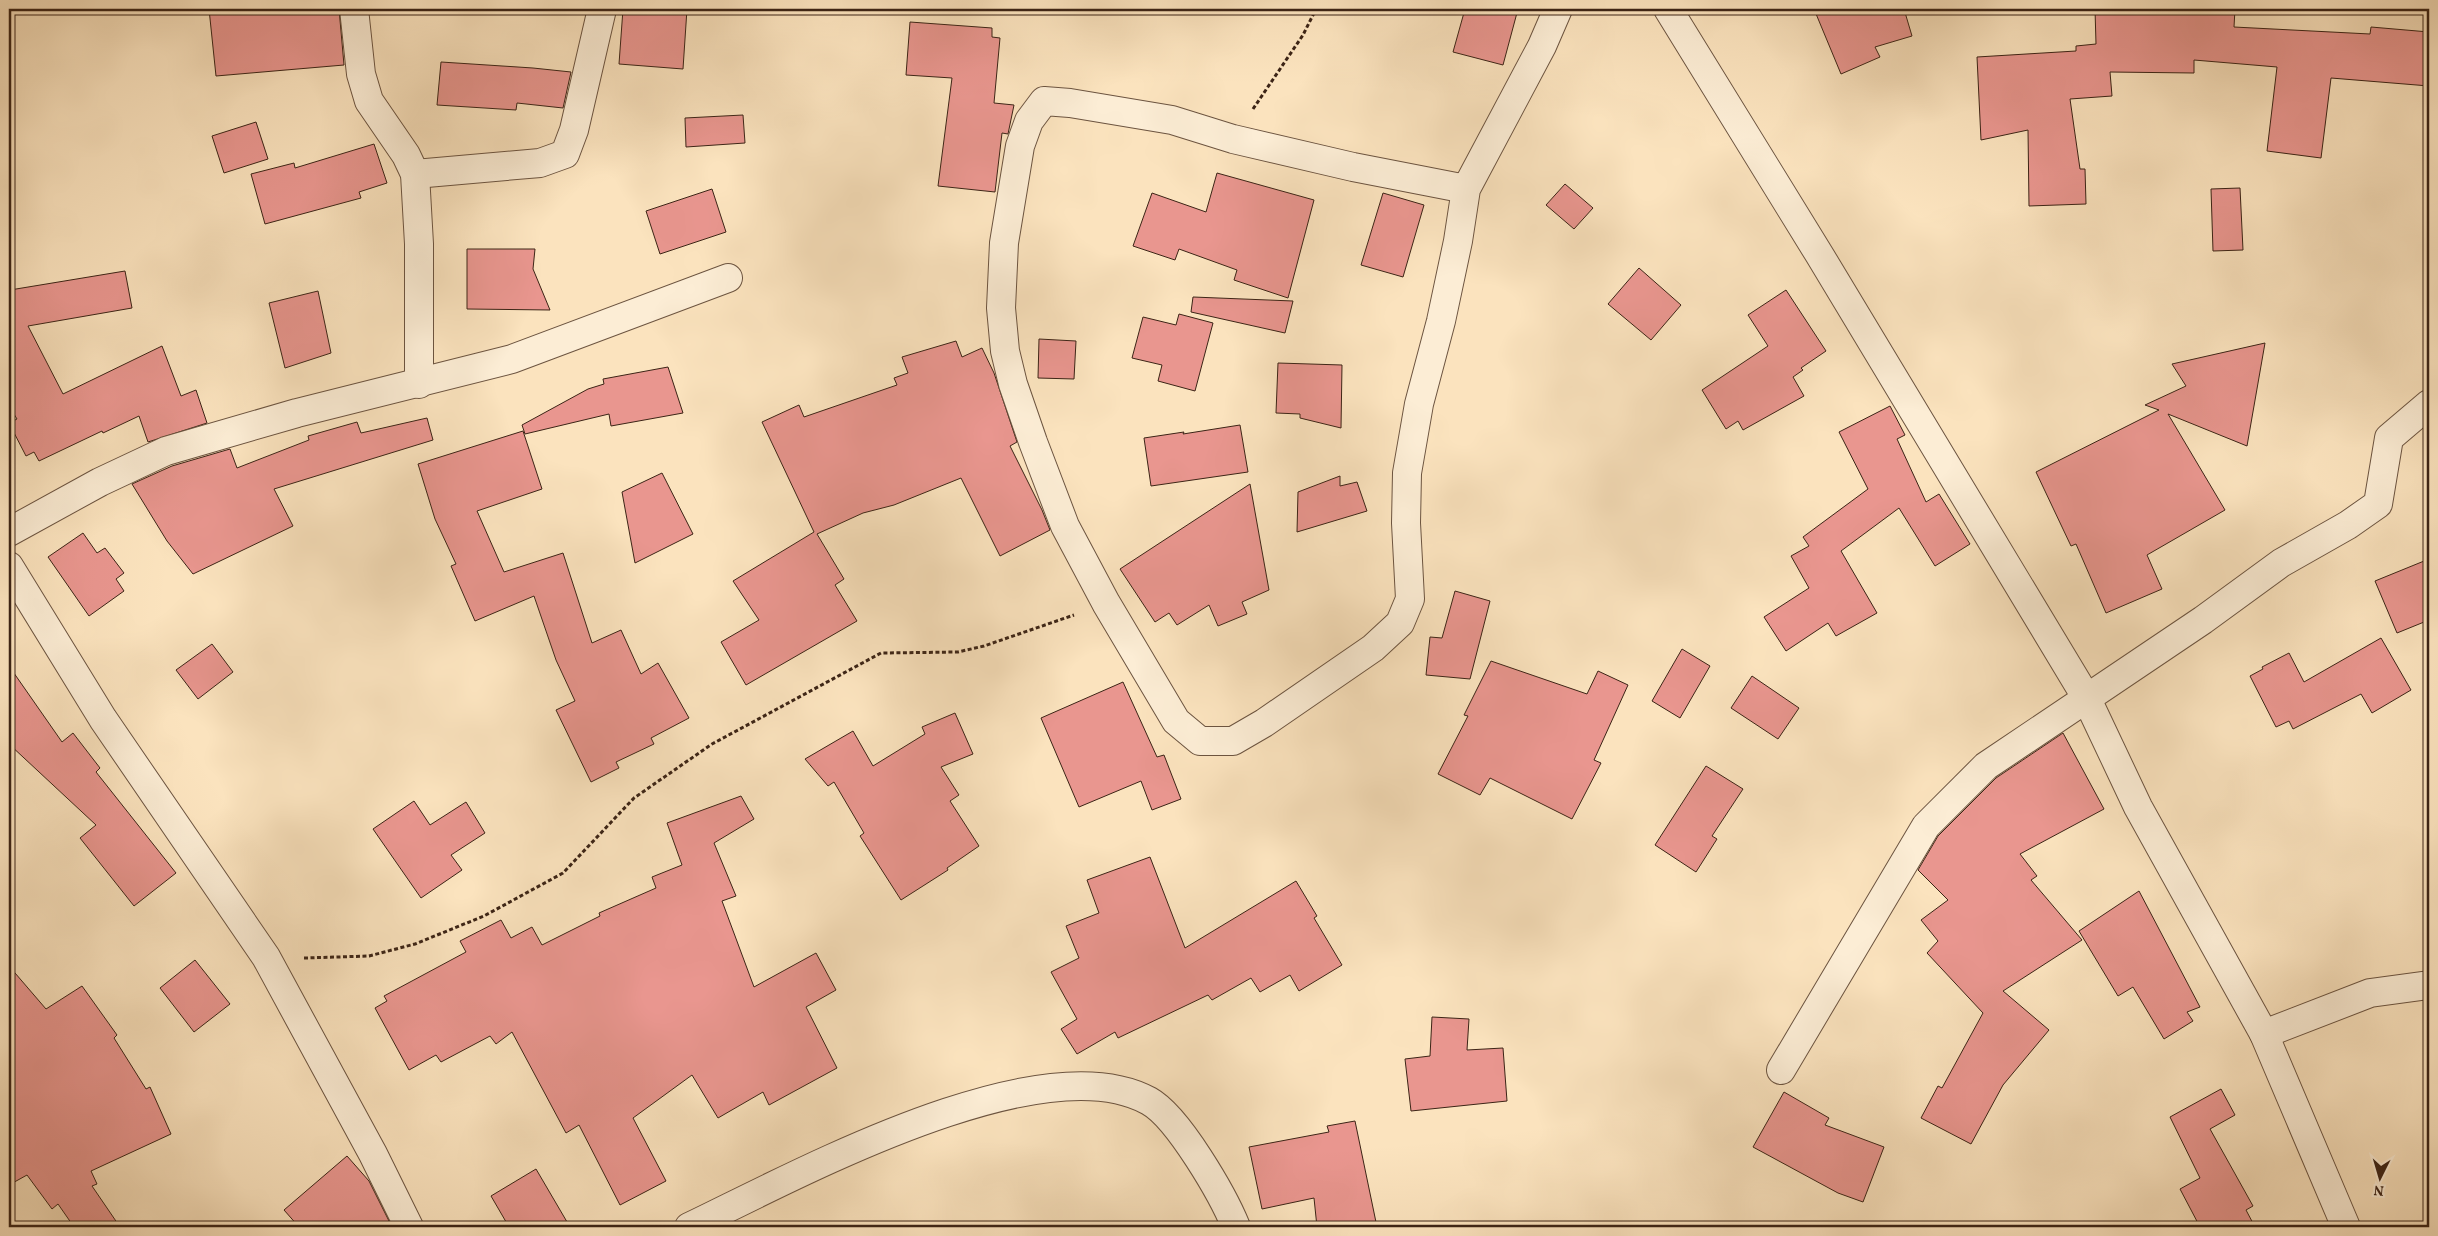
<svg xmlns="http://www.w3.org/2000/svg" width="2438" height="1236" font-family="Vollkorn,serif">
<rect width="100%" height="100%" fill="#fbe3be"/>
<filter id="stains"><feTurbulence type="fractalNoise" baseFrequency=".004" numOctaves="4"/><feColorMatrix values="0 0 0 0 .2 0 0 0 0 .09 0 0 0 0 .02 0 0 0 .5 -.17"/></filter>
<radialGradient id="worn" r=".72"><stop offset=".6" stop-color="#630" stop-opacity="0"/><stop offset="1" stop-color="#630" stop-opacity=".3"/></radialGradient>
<g fill="#e9968f" stroke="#3c2416">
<polygon points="209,9 339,9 344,65 216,76"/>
<polygon points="623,9 687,9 683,69 619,64"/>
<polygon points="1465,9 1518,9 1503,65 1453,52"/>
<polygon points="1814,9 1904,9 1912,36 1875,47 1880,57 1841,74"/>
<polygon points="2095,9 2235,9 2234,27 2370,34 2371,27 2429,32 2429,86 2331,78 2321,158 2267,151 2277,67 2194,60 2194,73 2110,72 2112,96 2070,99 2080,169 2085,169 2086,204 2029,206 2028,130 1981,140 1977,57 2076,51 2076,46 2096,44"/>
<polygon points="910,22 992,28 992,37 1000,38 994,103 1014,105 1008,134 1002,133 995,192 938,186 952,78 906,75"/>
<polygon points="441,62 533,68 571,72 563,108 517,103 516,110 437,105"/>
<polygon points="743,115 745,143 686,147 685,118"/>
<polygon points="256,122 268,159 224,173 212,136"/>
<polygon points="374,144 387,183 359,192 361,198 265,224 251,174 294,163 295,168"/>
<polygon points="1217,173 1314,200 1288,298 1234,280 1237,270 1179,249 1175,260 1133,246 1152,193 1206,212"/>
<polygon points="1565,184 1593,208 1574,229 1546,205"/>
<polygon points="2240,188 2243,250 2213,251 2211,189"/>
<polygon points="712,189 726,232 660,254 646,211"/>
<polygon points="1383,193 1424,205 1403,277 1361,265"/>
<polygon points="467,249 535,249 533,269 550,310 467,309"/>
<polygon points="1639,268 1681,305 1651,340 1608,304"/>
<polygon points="125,271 132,308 28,326 63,394 162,346 181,396 196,390 207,423 148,442 139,416 103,433 102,431 39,461 34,452 26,456 9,423 17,419 9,406 9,287 10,290"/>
<polygon points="1786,290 1826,351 1801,368 1803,370 1793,377 1804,396 1743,430 1738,421 1726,429 1702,390 1768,346 1748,315"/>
<polygon points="318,291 331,353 285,368 269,303"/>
<polygon points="1193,297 1293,301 1285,333 1191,312"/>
<polygon points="1179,314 1213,323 1195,391 1158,381 1162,365 1132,358 1143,317 1176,325"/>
<polygon points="1039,339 1076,341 1074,379 1038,378"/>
<polygon points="956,341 962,357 982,348 994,373 1017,442 1010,446 1042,510 1050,530 1000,556 961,478 894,505 863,513 817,534 844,579 835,585 857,621 746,685 721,642 759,620 733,581 814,532 762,422 799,405 804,417 897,385 894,378 908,373 902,357"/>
<polygon points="2265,343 2247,446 2168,414 2225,510 2147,555 2162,589 2106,613 2076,544 2071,546 2036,472 2159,410 2145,405 2186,386 2172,364"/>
<polygon points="1278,363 1342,365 1341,428 1300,418 1300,414 1276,413"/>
<polygon points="668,367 683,413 611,426 609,414 525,434 522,425 588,389 604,384 603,379"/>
<polygon points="1890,406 1905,435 1897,439 1926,502 1939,494 1970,544 1935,566 1899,508 1841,551 1877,613 1836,636 1828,623 1786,651 1764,617 1809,588 1791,556 1809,546 1803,537 1868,489 1839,432"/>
<polygon points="427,418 433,440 274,489 293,526 193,574 167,541 132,484 172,466 230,449 237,468 309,440 308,436 357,422 361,433"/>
<polygon points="1240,425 1248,472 1151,486 1144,438 1184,432 1183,434"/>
<polygon points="523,431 542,489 477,511 504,572 563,553 592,643 621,630 641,674 658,663 689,718 651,738 654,744 616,762 619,768 591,782 556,710 575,701 556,660 534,596 475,621 451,566 456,564 435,519 418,464"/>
<polygon points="662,473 693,534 635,563 622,492"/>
<polygon points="1340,476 1340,486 1357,482 1367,511 1297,532 1298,492"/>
<polygon points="1250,484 1269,590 1242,602 1247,614 1218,626 1209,605 1177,625 1169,613 1155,622 1120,569"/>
<polygon points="83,533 97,553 105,548 124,573 116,579 124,591 89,616 48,557"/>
<polygon points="2429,559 2429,620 2397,633 2375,581"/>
<polygon points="1455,591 1490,601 1470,679 1426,675 1430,637 1442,638"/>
<polygon points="2381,638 2411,690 2372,713 2361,694 2293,729 2289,721 2276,727 2250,676 2263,669 2262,667 2289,653 2304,682"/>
<polygon points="212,644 233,672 198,699 176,670"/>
<polygon points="1682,649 1710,666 1680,718 1652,701"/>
<polygon points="1491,661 1587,694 1598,671 1628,685 1594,760 1601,763 1572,819 1490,778 1480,795 1438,774 1468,716 1464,715"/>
<polygon points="9,666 62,742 73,733 100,768 96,772 176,873 134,906 80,838 96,825 9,744"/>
<polygon points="1752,676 1799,708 1778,739 1731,708"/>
<polygon points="1123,682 1157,757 1164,755 1181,799 1152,810 1141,781 1079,807 1041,718"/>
<polygon points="955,713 973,754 941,767 959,795 950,801 979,846 947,868 948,870 901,900 860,836 864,833 834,782 828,786 805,759 853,731 873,766 925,734 922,727"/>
<polygon points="2063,733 2104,809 2020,854 2037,876 2031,880 2082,940 2003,991 2049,1030 2003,1085 1971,1144 1921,1118 1938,1086 1942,1088 1983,1013 1927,953 1938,941 1921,920 1948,900 1918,870 1938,836 1996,778"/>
<polygon points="1706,766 1743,789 1712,836 1717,839 1696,872 1655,845"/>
<polygon points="741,796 754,819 714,843 736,896 722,901 754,987 816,953 836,990 806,1007 837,1068 769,1105 763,1092 718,1118 692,1075 633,1118 666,1181 620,1205 579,1125 566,1133 512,1032 496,1044 490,1036 441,1062 436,1055 409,1070 375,1008 387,1001 384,996 466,952 460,941 501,920 511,938 532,927 542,945 600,916 599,913 656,888 652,877 682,865 667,823"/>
<polygon points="414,801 430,825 466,802 485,833 451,855 462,870 421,898 373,829"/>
<polygon points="1150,857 1185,948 1296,881 1317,916 1314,918 1342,965 1299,991 1290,975 1260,992 1251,978 1212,1000 1208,995 1118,1038 1115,1032 1077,1054 1061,1029 1077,1019 1051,972 1079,958 1066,926 1099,913 1087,880"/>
<polygon points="2139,891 2200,1007 2187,1012 2193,1021 2164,1039 2133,987 2118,996 2079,931"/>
<polygon points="195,960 230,1004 194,1032 160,988"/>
<polygon points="9,966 46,1009 82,986 117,1035 114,1038 146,1089 150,1087 171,1134 91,1171 97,1184 92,1186 120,1227 74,1227 58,1204 52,1209 27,1175 9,1185"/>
<polygon points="1432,1017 1469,1019 1467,1050 1503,1048 1507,1101 1411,1111 1405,1059 1430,1056"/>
<polygon points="2221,1089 2235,1115 2210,1129 2253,1206 2246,1210 2255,1227 2200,1227 2180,1189 2200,1178 2170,1117"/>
<polygon points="1784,1092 1829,1118 1825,1125 1884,1147 1863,1202 1838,1193 1753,1147"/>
<polygon points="1355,1121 1377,1227 1317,1227 1314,1198 1262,1209 1249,1147 1329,1132 1327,1126"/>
<polygon points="347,1156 369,1181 392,1227 299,1227 284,1210"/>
<polygon points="536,1169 570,1227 509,1227 491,1196"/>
</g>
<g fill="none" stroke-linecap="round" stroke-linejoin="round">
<defs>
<g id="minor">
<polyline points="354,9 361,74 369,101 406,155 415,174 419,244 419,384"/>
<polyline points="1668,9 1819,254 2086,697 2138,807 2264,1034 2346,1227"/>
<polyline points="415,174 540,163 565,154 574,130 602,9"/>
<polyline points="1466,189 1353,167 1233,139 1172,120 1070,103 1044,101 1029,121 1020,146 1004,243 1001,308 1005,351 1013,384 1033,442 1065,526 1106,603 1176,721 1200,741 1233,741 1264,723 1373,648 1400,623 1410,599 1406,523 1407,473 1419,404 1441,321 1458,241 1466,189 1542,46 1558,9"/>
<polyline points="9,532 100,482 166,451 297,413 512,359 728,278"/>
<polyline points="9,566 103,719 266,957 373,1154 409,1227"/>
<polyline points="2264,1034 2370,993 2429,985"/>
<polyline points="1781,1070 1926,826 1986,766 2203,620 2281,563 2348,525 2378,504 2389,438 2429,404"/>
<path d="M689 1227C792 1178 1040 1041 1149 1101 1178 1117 1223 1195 1236 1227"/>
</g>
</defs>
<use href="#minor" stroke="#6c5440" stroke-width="30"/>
<g stroke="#3c2416" stroke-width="3" stroke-dasharray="4 2.5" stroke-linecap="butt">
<polyline points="1253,109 1303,35 1316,9"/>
<polyline points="304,958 369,956 415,944 484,916 563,873 634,798 712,744 881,653 958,652 984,646 1074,615"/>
</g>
<use href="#minor" stroke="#fcedd5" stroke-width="28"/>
</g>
<rect width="2438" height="1236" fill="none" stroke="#fbe3be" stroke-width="30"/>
<rect x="10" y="10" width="2418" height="1216" fill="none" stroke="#3c2416" stroke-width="2.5"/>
<rect x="15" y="15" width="2408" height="1206" fill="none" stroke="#3c2416"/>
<g transform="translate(2380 1178) rotate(185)" stroke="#fcedd5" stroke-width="4" paint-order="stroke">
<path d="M0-4L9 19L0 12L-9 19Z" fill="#3c2416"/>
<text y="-8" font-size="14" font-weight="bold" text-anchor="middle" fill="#3c2416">N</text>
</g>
<rect width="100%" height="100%" filter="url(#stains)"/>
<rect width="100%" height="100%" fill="url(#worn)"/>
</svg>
